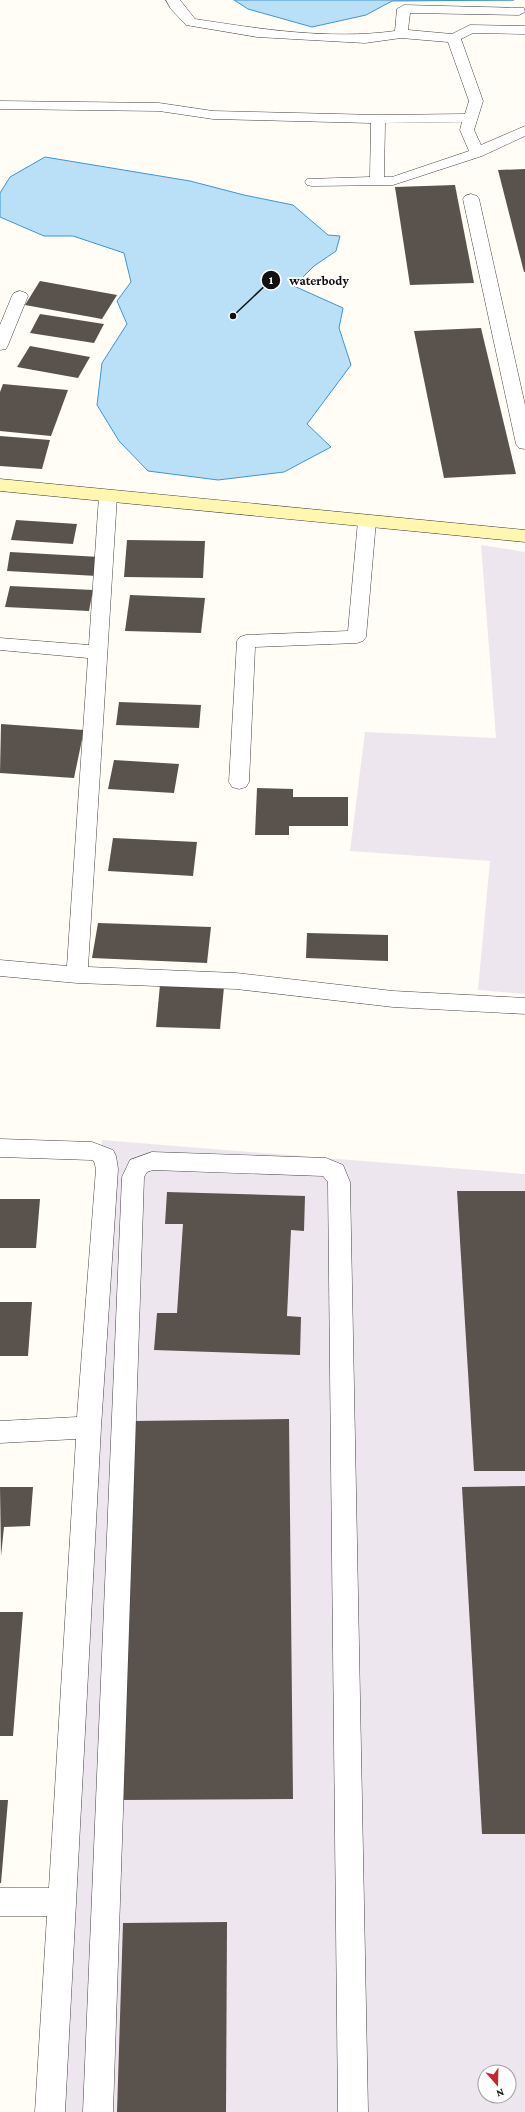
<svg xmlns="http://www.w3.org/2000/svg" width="525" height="2112" font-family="'Crimson Pro',serif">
<rect width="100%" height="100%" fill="#fffdf5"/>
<g fill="#eee6ef" fill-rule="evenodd">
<polygon points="481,545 525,552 525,994 478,990 490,861 350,851 365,732 496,738"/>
<path d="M102 1140 525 1174V2112H41ZM485 2072H509V2096H485Z"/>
</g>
<g fill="#b9e0f7" stroke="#3f96cf">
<polygon points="234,0 514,0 392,1 366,15 312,27 248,9"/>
<polygon points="45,157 190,181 244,195 293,205 328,235 340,236 336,251 314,266 294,286 343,308 339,328 351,365 307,424 331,447 284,472 218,480 148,471 119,441 97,405 102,363 127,324 117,301 131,282 124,253 73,236 44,236 0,217 0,193 10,177"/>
</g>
<g fill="#5a524d">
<polygon points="525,169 525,272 524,272 498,170"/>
<polygon points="455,185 474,283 410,285 395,187"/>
<polygon points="40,281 117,295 102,319 25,305"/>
<polygon points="40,314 104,324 94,343 30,333"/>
<polygon points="481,328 516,474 444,478 414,331"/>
<polygon points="30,346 90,357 78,378 17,367"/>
<polygon points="3,384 68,390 51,436 0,431 0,392"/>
<polygon points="0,436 50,440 42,469 0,466"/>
<polygon points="16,520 77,524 73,544 11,540"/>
<polygon points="127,540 205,541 203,578 124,577"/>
<polygon points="10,552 100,557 97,576 7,571"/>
<polygon points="10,586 93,590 89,611 5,607"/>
<polygon points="130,595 205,598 201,633 125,631"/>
<polygon points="119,702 201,705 199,728 116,725"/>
<polygon points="1,724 84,730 74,778 0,773"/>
<polygon points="114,760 179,764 174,793 108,789"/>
<polygon points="257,788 293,789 293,797 348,797 348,826 289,826 289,835 255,835"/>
<polygon points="113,838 197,842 193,876 108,871"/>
<polygon points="98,923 211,927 207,963 92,958"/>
<polygon points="307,933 388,935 388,961 306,958"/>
<polygon points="160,985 224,987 220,1029 156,1027"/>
<polygon points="457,1191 525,1191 525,1471 474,1471"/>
<polygon points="167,1192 305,1196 304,1231 291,1230 287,1316 301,1317 300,1355 154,1350 157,1313 177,1313 183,1224 165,1224"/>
<polygon points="0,1199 40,1199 36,1248 0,1248"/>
<polygon points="0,1302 32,1302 28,1356 0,1356"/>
<polygon points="289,1419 293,1799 118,1800 132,1421"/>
<polygon points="525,1486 525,1834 482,1834 462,1487"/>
<polygon points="0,1487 33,1487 30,1526 4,1527 1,1556"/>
<polygon points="0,1612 23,1612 13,1736 0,1736"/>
<polygon points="0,1800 8,1800 1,1883 0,1883"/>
<polygon points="227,1922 226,2112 117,2112 123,1923"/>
</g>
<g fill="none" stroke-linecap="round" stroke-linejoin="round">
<defs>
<g id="lane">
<path d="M166 0H180L195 19C260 29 329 40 395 31L397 9 404 5 524 8 525 12 519 15 410 13 408 30 452 34 470 25 525 26V34L473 33 461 39 483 101 474 130 481 145 525 126V136L482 156 393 185 312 186 307 185 305 182 307 179 370 177 371 123 213 119 159 111 0 109V101L159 103 213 111 378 115 465 114 469 101 448 42 401 38 365 43 257 37 186 25 171 9ZM462 122 460 130 469 151 392 177H384L385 123Z"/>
<polygon points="367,516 373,517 376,521 366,637 363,641 357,643 255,647 249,782 246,787 239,789 232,787 229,782 237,641 240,637 246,635 348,631 358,521 361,517"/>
</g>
<g id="street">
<polygon points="471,194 477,196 479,199 525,405 525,449 519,448 516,444 463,199 465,196"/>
<polygon points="20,291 26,293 28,296 8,345 6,349 0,350 0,325 12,296 14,293"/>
<polygon points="108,490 114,492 117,496 88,967 236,973 393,991 525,998 525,1014 393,1007 236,989 77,983 0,976 0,960 67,966 88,658 0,650 0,638 89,645 99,496 102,492"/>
<polygon points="0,1139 92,1142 113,1150 116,1156 118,1169 101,1427 65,2112 35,2112 47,1916 0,1916 0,1888 49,1888 76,1439 0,1443 0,1421 77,1417 96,1169 94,1161 91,1160 0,1157"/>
<polygon points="152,1152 326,1158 343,1165 350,1182 368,2112 338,2112 328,1182 323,1176 153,1170 147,1172 144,1177 113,2112 83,2112 122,1177 130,1160"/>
</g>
<polygon id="secondary" points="0,479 525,530 525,542 0,491"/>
</defs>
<use href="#lane" stroke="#444" stroke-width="1"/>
<use href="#street" stroke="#444" stroke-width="1"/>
<use href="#secondary" stroke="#333" stroke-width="1"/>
<use href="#lane" fill="#fff" fill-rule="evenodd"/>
<use href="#street" fill="#fff" fill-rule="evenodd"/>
<use href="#secondary" fill="#fff6b0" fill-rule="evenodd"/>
</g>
<path fill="none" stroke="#111" stroke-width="1.5" d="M233 316L271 280"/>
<g fill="#111" stroke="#fff" stroke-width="1.5">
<circle cx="233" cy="316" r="4"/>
<circle cx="271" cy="280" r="10"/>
</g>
<g font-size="12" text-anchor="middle" font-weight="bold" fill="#fff">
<text x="271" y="284">1</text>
</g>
<g font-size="13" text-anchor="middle" font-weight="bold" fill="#111" stroke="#fff" stroke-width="4" stroke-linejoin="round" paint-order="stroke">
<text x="319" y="285">waterbody</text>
</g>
<g transform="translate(497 2084) rotate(160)"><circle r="19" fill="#ffffff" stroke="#a0a0a0"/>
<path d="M0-3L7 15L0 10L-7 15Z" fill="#c4262e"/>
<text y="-6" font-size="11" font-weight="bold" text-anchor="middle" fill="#111111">N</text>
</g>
</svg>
